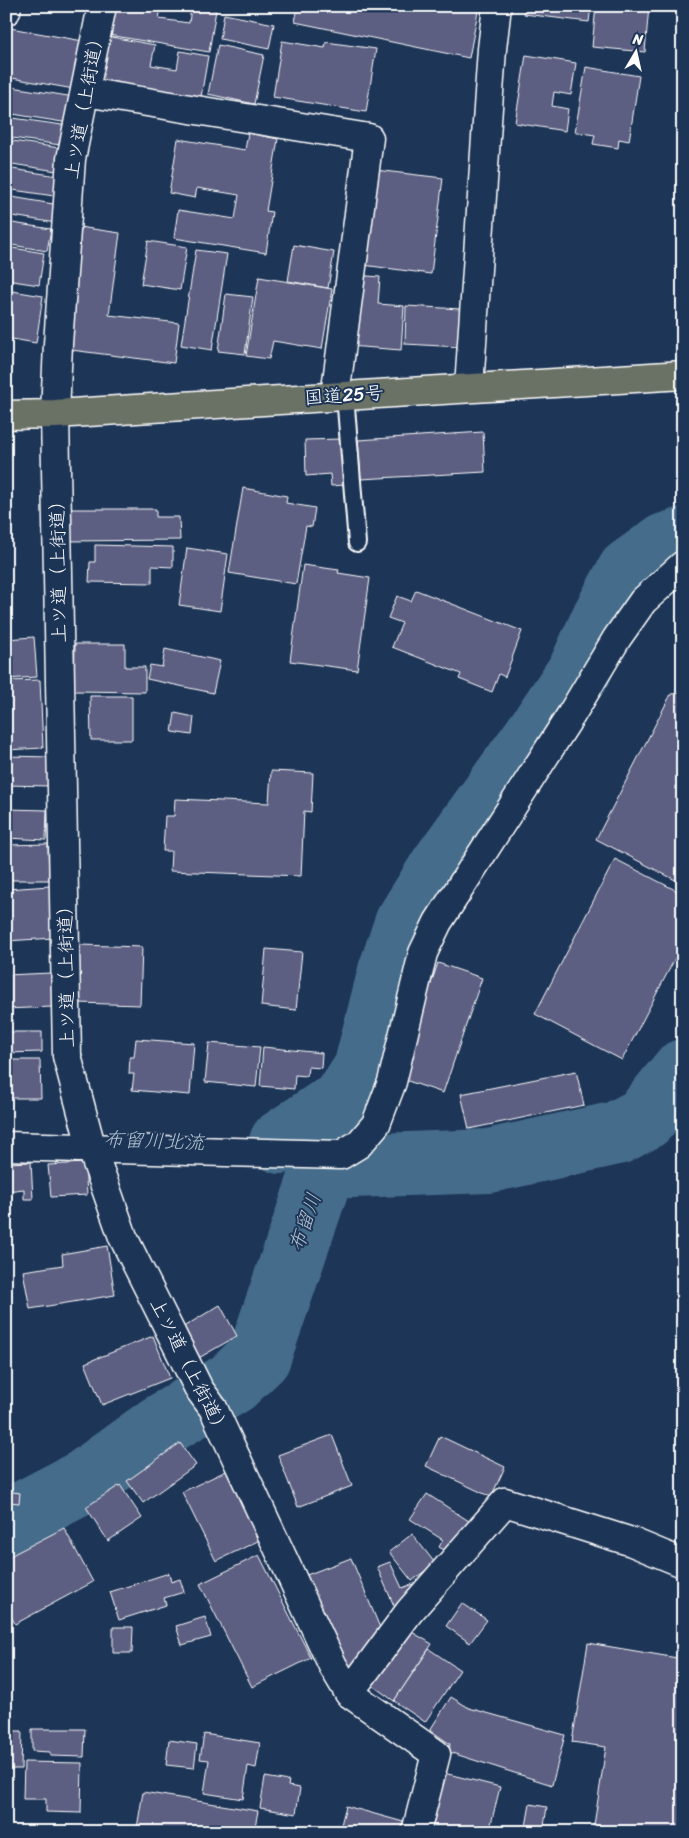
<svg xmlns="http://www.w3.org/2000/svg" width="689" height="1838" font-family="Sriracha,'Klee One',sans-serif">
<rect width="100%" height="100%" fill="#1d3557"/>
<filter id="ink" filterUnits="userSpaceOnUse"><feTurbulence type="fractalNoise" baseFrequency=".02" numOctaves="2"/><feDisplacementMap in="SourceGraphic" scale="10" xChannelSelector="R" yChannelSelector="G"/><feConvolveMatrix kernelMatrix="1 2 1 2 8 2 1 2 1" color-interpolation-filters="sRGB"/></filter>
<g filter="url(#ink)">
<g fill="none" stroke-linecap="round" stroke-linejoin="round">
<g stroke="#446c8b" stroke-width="64">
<polyline points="281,1142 346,1098 365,1069 390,971 406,924 442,866 537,734 580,670 604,617 629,571 665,545 683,539"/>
<polyline points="324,1167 489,1161 617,1133 645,1118 683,1071"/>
<polyline points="6,1522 85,1481 161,1426 232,1383 259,1357 324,1167"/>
</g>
</g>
<g fill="#5c5e82" stroke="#fff">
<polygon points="113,6 161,6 159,19 189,23 191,7 216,10 209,52 109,35"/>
<polygon points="298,6 479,6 469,58 295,22"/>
<polygon points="525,6 591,6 589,22 524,14"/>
<polygon points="596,6 649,6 645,52 592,47"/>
<polygon points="224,14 274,24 269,49 220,39"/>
<polygon points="10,28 83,41 74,89 6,77 6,48"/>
<polygon points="106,36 155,45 151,65 177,69 180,51 208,56 201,97 143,87 142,92 97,84"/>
<polygon points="282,41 325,48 326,42 376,49 366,112 273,97"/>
<polygon points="218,45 264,55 254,104 208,94"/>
<polygon points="526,55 576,63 571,95 554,92 552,106 568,109 565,131 515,123"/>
<polygon points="586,67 639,76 629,141 619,139 618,148 593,144 595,135 575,132"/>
<polygon points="6,86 74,97 69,123 6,113"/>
<polygon points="6,117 69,126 67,146 6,137"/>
<polygon points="248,133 278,139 266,211 272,212 266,253 174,238 178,210 235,219 239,195 197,188 195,198 169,193 178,139 245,150"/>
<polygon points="6,140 66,149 63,172 6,163"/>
<polygon points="6,168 64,177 61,197 6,189"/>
<polygon points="375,170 443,178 431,274 363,265"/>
<polygon points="6,196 59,205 56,223 6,215"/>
<polygon points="6,222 51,229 47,251 6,244"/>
<polygon points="79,227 120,233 109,315 179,323 174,363 63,349"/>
<polygon points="148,241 187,247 180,290 141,284"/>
<polygon points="294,245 334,252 328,288 288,281"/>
<polygon points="6,247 44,253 39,285 6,280"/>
<polygon points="196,250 227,254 212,350 181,345"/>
<polygon points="355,275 380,277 378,304 404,306 401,350 349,346"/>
<polygon points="259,277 332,289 322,349 273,341 269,359 246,356"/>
<polygon points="6,290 43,296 36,343 6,338"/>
<polygon points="226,294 253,297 245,354 218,351"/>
<polygon points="406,306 461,309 460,347 405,344"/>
<polygon points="483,432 485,472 361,479 358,440"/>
<polygon points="341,439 344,485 331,486 330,474 306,476 305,440"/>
<polygon points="243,488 287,496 286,503 315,508 312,527 306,526 296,584 229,573"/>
<polygon points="68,509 156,509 156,517 179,517 180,540 68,541"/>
<polygon points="95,545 173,547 173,567 152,566 152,583 89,582 90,562 95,562"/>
<polygon points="187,548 228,554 220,611 179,605"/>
<polygon points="303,565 339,570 338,573 370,578 357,670 290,661"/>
<polygon points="416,590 522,631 505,677 499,674 492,692 459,679 461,674 392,647 402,623 388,618 397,596 411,601"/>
<polygon points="34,637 37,677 6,679 6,639"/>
<polygon points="75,644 125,644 125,667 145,667 145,692 74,691"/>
<polygon points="165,649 220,661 213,693 147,679 150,665 162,667"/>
<polygon points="40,680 43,748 6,750 6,681"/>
<polygon points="683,693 683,884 596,839 671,694"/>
<polygon points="90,696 132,696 132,740 91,740"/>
<polygon points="175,713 194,717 192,735 172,732"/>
<polygon points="6,756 51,757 50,786 6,785"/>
<polygon points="271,771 313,773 311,812 304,811 301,876 170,871 171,851 163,851 165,816 174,816 175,799 269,803"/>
<polygon points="6,809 47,810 46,840 6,838"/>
<polygon points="48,844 49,880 6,880 6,845"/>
<polygon points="615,859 683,894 683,943 622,1060 535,1014"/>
<polygon points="50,886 54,938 6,941 6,889"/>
<polygon points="80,945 142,947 140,1005 78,1003"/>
<polygon points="266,949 302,952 296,1010 261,1006"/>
<polygon points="438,963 482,978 443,1093 399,1078"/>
<polygon points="51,973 52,1007 6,1009 6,975"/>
<polygon points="6,1028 11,1028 11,1032 42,1032 42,1052 6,1053"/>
<polygon points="136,1039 194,1043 190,1095 132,1090 134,1074 129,1074 130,1057 134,1057"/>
<polygon points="209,1043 260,1047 256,1087 205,1082"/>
<polygon points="263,1047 322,1053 321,1068 308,1067 307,1076 295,1075 294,1089 260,1086"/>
<polygon points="6,1060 40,1060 41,1098 6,1098"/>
<polygon points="576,1071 584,1105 469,1129 461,1094"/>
<polygon points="31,1162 33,1199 24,1199 24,1189 6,1191 6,1163"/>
<polygon points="85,1163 87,1195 51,1197 48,1165"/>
<polygon points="107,1246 115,1295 30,1309 23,1271 63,1265 62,1254"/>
<polygon points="220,1305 237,1336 197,1359 180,1329"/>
<polygon points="153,1336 170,1378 102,1405 85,1363"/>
<polygon points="332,1435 352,1486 298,1507 278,1455"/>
<polygon points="440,1436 505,1467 491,1497 426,1466"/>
<polygon points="180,1443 196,1465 143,1503 127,1481"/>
<polygon points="226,1471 260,1540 216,1561 182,1492"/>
<polygon points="120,1485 142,1518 108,1541 86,1507"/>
<polygon points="6,1491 20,1493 19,1503 10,1502 9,1510 6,1510"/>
<polygon points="427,1494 472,1523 452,1555 439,1547 443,1540 410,1519"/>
<polygon points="64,1528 93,1582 15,1624 12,1618 6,1622 6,1558"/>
<polygon points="412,1534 435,1563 412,1581 389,1552"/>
<polygon points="259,1555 311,1658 252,1687 200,1584"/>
<polygon points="351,1558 383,1635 354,1676 304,1576"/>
<polygon points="390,1562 402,1588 413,1584 419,1597 395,1608 377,1567"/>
<polygon points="169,1573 171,1582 180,1579 184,1592 164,1598 166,1605 119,1620 110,1592"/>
<polygon points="462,1603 487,1620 470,1643 446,1626"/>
<polygon points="205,1617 211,1637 182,1645 176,1626"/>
<polygon points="113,1627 133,1627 132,1653 113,1653"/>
<polygon points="407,1629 432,1644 394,1701 369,1683"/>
<polygon points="588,1643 683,1659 683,1832 593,1832 606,1747 572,1742"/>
<polygon points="429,1649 460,1670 425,1722 394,1701"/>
<polygon points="451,1697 469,1708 565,1735 552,1785 449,1752 450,1744 430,1730"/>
<polygon points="32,1729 85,1729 84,1757 50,1756 50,1752 32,1751"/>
<polygon points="6,1731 22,1731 21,1769 6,1769"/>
<polygon points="204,1734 260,1743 256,1768 248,1766 243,1799 204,1793 209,1760 200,1759"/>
<polygon points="169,1740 197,1744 194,1768 166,1765"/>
<polygon points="24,1762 82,1763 81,1813 46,1812 46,1799 23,1799"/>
<polygon points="444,1773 500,1787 489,1832 429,1832"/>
<polygon points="265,1777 289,1781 288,1786 300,1788 296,1814 260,1808"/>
<polygon points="143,1792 258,1811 254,1832 160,1832 137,1828"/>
<polygon points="530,1804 547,1807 543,1832 525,1832"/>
<polygon points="346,1806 407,1823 405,1832 339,1832"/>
</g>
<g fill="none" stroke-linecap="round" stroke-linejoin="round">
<defs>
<polyline id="lane" points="345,395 357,543"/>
<g id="street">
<polyline points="102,6 71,159 58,344 55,414 67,1056 91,1146 123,1237 199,1389 213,1408 333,1666 349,1693 436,1754 416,1832"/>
<polyline points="6,11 7,6"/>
<polyline points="85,92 369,138 335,396"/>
<polyline points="469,387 492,49 497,6"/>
<polyline points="6,1146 341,1155 359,1144 376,1124 392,1082 423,953 438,922 571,715 617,638 643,601 683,565"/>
<polyline points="349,1693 409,1612 505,1502 632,1542 683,1563"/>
</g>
<polyline id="highway" points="6,415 55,414 683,375"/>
</defs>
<use href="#lane" stroke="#fff" stroke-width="20"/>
<use href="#street" stroke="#fff" stroke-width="31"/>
<use href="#highway" stroke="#fff" stroke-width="31"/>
<use href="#lane" stroke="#1d3557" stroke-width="16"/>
<use href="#street" stroke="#1d3557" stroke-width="28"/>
<use href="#highway" stroke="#6a7165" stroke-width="28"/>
</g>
</g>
<g text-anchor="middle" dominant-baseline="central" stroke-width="4" stroke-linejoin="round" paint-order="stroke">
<g font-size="19" fill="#fff" stroke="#1d3557">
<text transform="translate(84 104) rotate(-80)">上ツ道（上街道）</text>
<text transform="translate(344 395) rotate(-4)">国道25号</text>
<text transform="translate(58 567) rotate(-91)">上ツ道（上街道）</text>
<text transform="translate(66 972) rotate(-91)">上ツ道（上街道）</text>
<text transform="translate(190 1367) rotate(63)">上ツ道（上街道）</text>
</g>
<g font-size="20" font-style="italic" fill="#b4c4d1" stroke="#1d3557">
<text transform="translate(154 1141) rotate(2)">布留川北流</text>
<text transform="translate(305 1222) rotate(-71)">布留川</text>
</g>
</g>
<rect width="689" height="1838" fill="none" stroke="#1d3557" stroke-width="25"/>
<rect x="12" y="12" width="664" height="1813" fill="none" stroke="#fff" stroke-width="2" filter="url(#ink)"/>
<g transform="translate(636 52) rotate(9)" stroke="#1d3557" stroke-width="4" paint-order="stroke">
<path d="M0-4L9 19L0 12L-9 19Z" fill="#ffffff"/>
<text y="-8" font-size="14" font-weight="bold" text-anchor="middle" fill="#ffffff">N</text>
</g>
</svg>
